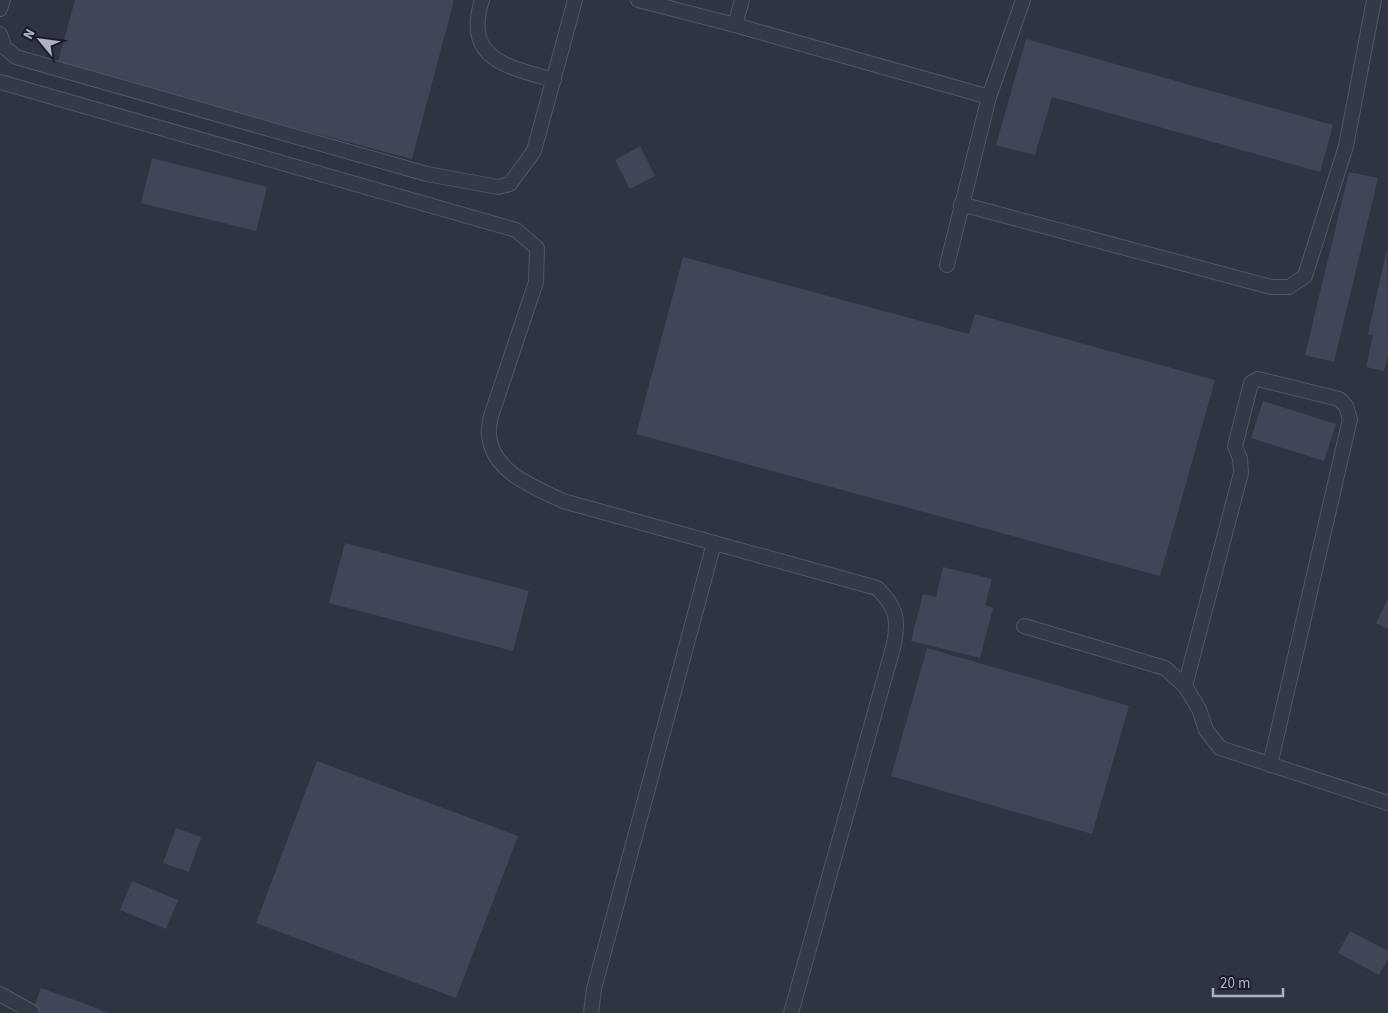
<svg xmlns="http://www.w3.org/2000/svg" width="1388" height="1013" font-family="'Source Sans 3',sans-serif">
<rect width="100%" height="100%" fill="#202735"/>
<rect fill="#2e3442" x="0" y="0" width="1388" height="1013"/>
<g fill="#3e4658">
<polygon points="75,0 454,0 412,159 57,65"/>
<polygon points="1026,39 1333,125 1320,172 1052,97 1035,155 996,145"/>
<polygon points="640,146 655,176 630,189 615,160"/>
<polygon points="152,158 267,187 256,231 141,203"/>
<polygon points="1349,172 1378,178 1334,362 1305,355"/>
<polygon points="1387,248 1388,355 1384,371 1366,367 1373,335 1368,334"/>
<polygon points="683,257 969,334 975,314 1215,380 1160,576 636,434"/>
<polygon points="1263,401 1336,424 1324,461 1251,438"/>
<polygon points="345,543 529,591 513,651 329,603"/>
<polygon points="943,567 992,579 985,605 993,608 980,658 911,641 923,594 936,597"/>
<polygon points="1388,599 1388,629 1376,623"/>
<polygon points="927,648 1129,706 1092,834 891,776"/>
<polygon points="317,761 518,836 456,998 256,923"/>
<polygon points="176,828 201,837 189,872 163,863"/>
<polygon points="132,881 178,900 166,929 120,910"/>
<polygon points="1350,931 1388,951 1388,959 1379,975 1338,953"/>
<polygon points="41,988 83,1003 108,1013 32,1013"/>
</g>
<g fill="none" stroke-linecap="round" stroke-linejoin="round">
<defs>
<g id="lane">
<path d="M482 0C463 60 508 67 554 80"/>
<polyline points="638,0 735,25 989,97"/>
<polyline points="0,9 3,0"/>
<polyline points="735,25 742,0"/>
<polyline points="0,34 4,47 16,57 427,174 498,187 510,184 534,151 575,0"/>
<path d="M0 82 516 230 537 248 536 282 491 416C490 422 488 429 489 435 492 472 534 487 563 501L877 588C896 607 899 618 894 644L791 1013"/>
<polyline points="961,204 1271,287 1289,287 1305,276 1346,146 1374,0"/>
<polyline points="947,265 989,97 1023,0"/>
<polyline points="1024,626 1165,668 1185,686 1199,709 1206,730 1220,748 1388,803"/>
<polyline points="1185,686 1241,473 1240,459 1235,446 1251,383 1258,379 1339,399 1346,406 1350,419 1270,765"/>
<polyline points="0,994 32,1012"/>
<polyline points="591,1013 594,989 714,543"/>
</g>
</defs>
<use href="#lane" stroke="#515664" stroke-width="16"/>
<use href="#lane" stroke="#333946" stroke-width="14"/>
</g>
<g transform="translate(40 40) rotate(299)" stroke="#191e2a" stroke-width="4" paint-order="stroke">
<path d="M0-4L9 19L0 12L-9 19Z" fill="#aeb3c3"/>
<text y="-8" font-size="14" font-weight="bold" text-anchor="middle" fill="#aeb3c3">N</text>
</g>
<path d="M1213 988v8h70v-8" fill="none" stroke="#aeb3c3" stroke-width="2.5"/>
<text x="1220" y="988" font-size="15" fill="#aeb3c3" stroke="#191e2a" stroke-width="4" paint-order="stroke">20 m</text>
</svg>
